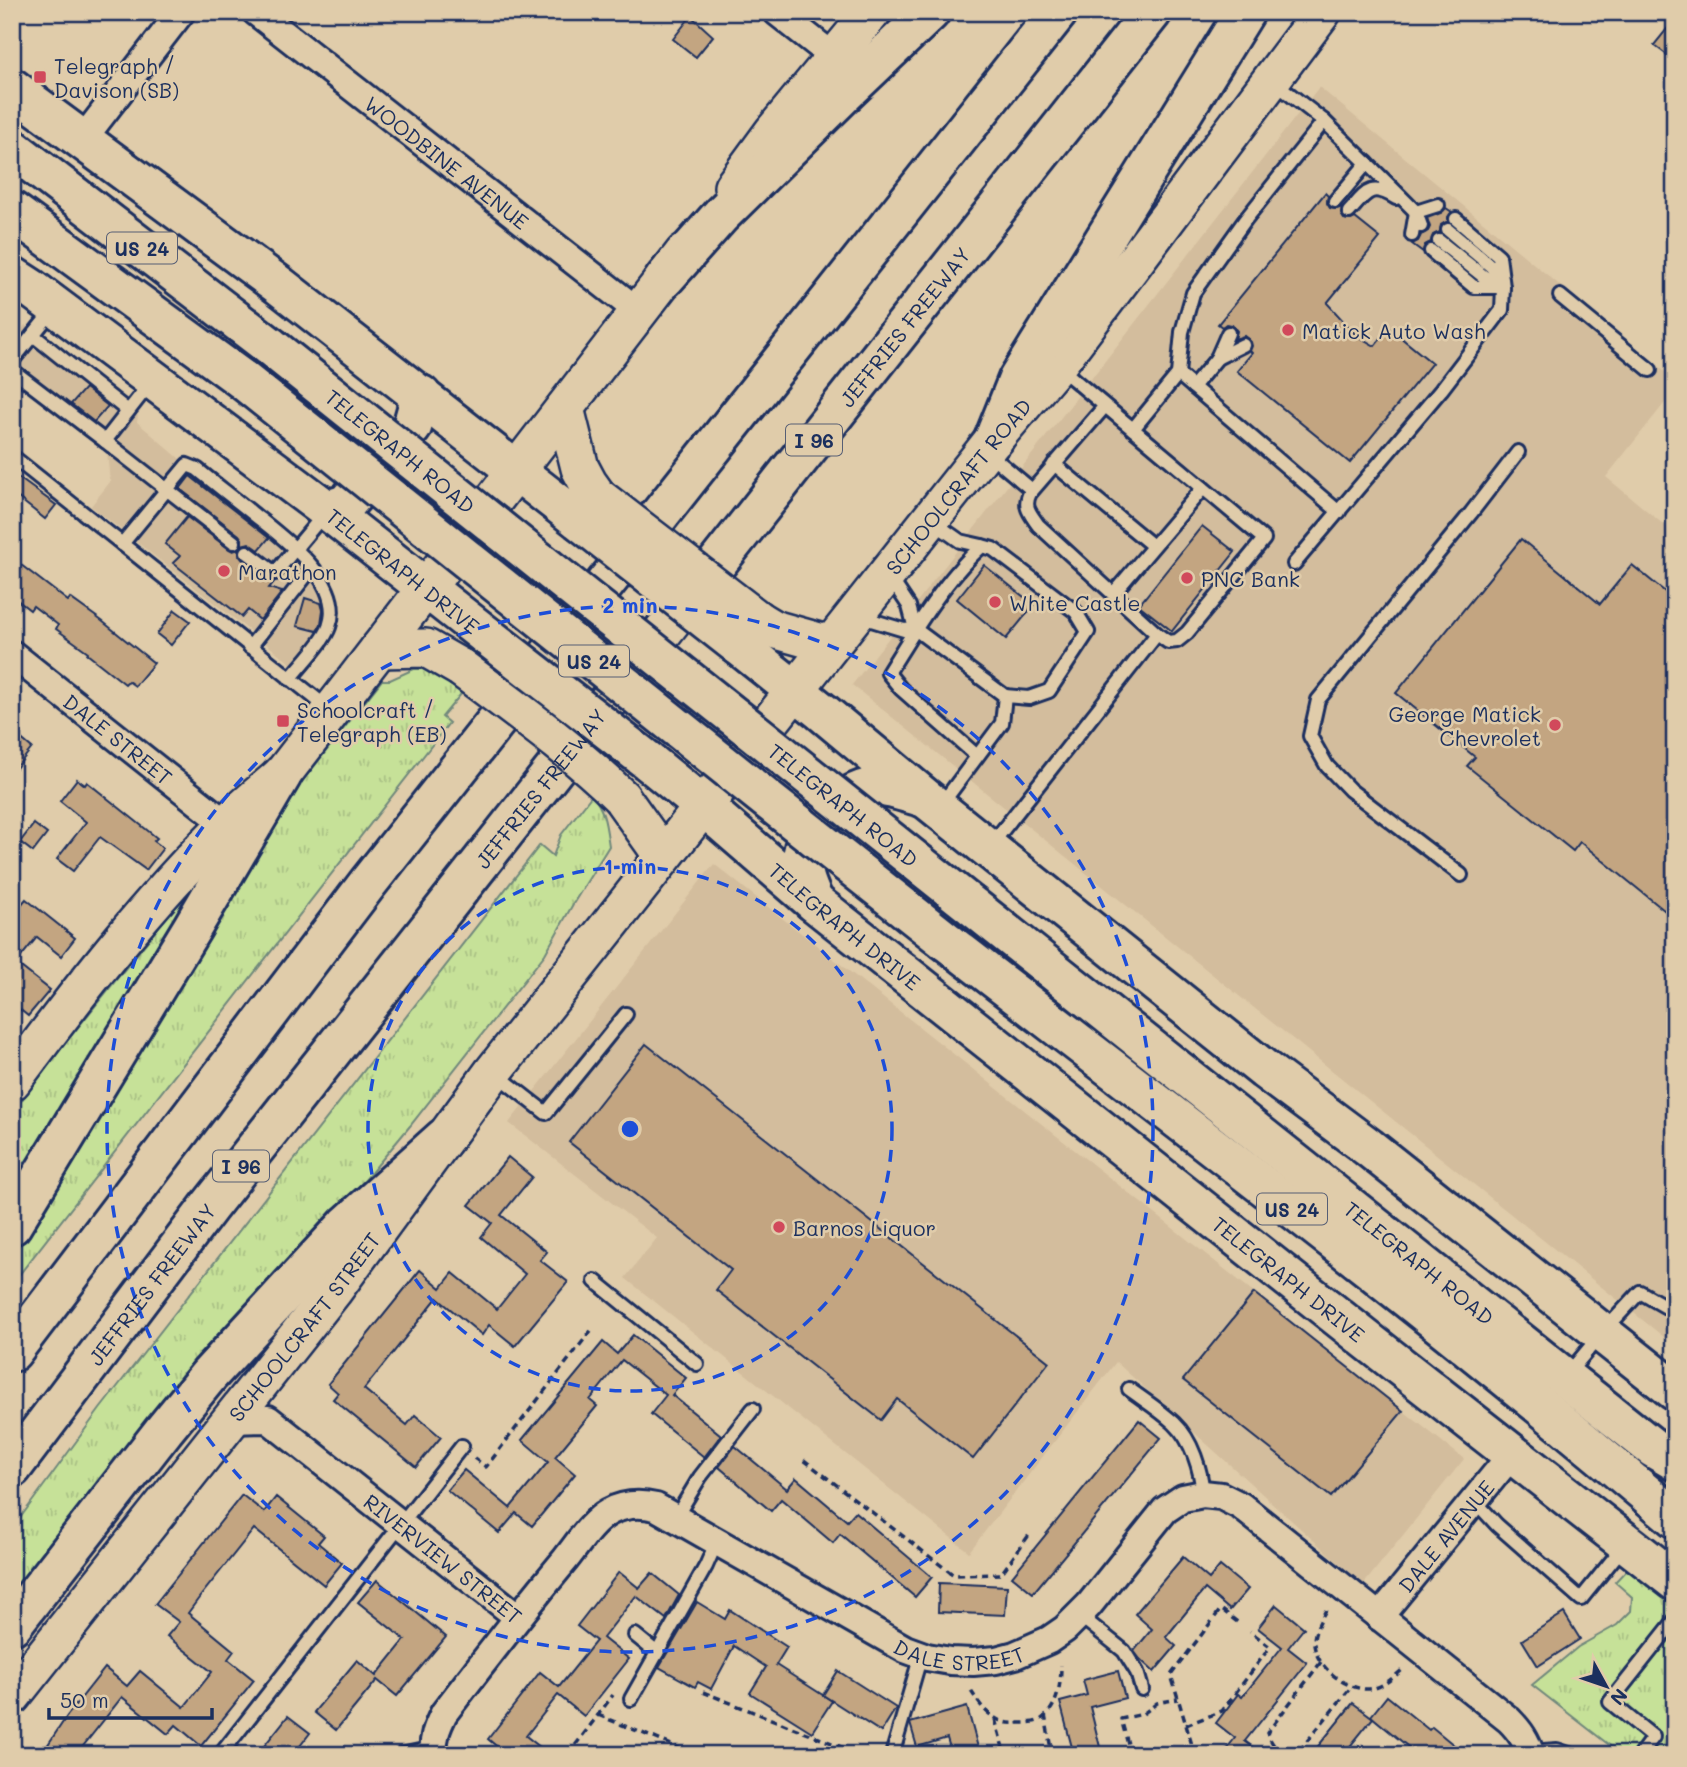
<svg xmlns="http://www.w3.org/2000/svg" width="1687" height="1767" font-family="Mali,sans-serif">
<defs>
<pattern id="grass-tufts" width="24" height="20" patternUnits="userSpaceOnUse" patternTransform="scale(1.75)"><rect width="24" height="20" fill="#c6e198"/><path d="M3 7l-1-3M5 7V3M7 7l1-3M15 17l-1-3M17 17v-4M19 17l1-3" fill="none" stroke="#aac185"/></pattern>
</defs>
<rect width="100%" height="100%" fill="#e0ccaa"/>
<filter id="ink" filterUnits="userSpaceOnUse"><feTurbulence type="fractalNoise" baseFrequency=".0143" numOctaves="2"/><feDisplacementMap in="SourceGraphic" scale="14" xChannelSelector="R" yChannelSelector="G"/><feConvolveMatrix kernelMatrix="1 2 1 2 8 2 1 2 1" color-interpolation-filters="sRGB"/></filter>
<g filter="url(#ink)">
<g fill="#d3bd9d">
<polygon points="1319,87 1675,380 1675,390 1606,477 1675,534 1675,1346 852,685"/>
<polygon points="25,325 138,416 137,422 180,459 206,472 326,576 327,633 298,669 91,506 110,482 107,452 12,376 12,333 17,336"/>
<polygon points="714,864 1464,1459 1363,1585 1116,1362 969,1552 625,1278 657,1238 509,1123"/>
</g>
<g fill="url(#grass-tufts)" stroke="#70887b" stroke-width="2">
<polygon points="414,669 428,669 466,688 442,717 449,723 12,1284 12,1243 294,792 382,680 390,680"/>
<path d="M592 795C605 810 606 827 609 846L573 904 545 954 410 1126 365 1180 310 1236 230 1326 12 1599V1529L100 1409 540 845 553 856 561 835Z"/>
<polygon points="190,888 195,893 12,1192 12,1113 67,1041"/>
<polygon points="1630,1566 1675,1599 1675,1755 1622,1755 1532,1685 1578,1647 1617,1625 1631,1611 1632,1597 1615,1582"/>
</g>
<g fill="#c3a581" stroke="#1b2f5e" stroke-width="2">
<polygon points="691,16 713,36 696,57 673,39"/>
<polygon points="1675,19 1675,61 1654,45"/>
<polygon points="1325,193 1328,196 1327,203 1330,208 1337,209 1342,207 1341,214 1344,219 1351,220 1355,218 1380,238 1327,303 1356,335 1375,346 1389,328 1432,363 1350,463 1237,371 1252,353 1250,351 1252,346 1251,342 1244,336 1235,339 1237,331 1232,325 1226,324 1222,327 1218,324"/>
<polygon points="1446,208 1452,212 1448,217 1448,221 1441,225 1440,232 1433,235 1431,242 1425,245 1423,252 1412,244 1418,241 1421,235 1428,231 1430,227 1427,218 1441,213"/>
<polygon points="85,388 108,406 94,422 71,404"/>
<polygon points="12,473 56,505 45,519 12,493"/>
<polygon points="190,476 269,538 259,550 249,543 242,545 242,539 239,535 180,489"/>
<polygon points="187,517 229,549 233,551 239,549 239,555 242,559 274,582 269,588 282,592 260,620 248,610 242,617 173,563 180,556 165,544"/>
<polygon points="1202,526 1235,552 1172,631 1139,605"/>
<polygon points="1521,539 1600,604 1632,565 1675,600 1675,919 1580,842 1573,851 1467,766 1475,757 1396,693"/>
<polygon points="12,558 68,601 70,598 102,621 154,663 135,686 128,681 125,684 87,654 88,652 56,629 58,625 33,606 30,610 12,596"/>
<polygon points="984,565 1034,605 1006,639 957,599"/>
<polygon points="305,598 321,603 323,610 321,624 317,631 297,626"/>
<polygon points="175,610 190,621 171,645 157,634"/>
<polygon points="12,731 32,748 12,773"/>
<polygon points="77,779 85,785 87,782 157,838 154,841 163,848 146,870 100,837 73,871 57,859 86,822 60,801"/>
<polygon points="34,824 47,834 33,852 20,842"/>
<polygon points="26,899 75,938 61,956 37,937 16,963 50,990 28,1016 12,1003 12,915"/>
<polygon points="646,1044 1049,1362 973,1459 897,1399 881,1420 716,1290 731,1270 569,1142"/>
<polygon points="508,1157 532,1177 501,1215 547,1252 540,1260 568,1282 515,1346 489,1325 482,1335 437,1298 364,1389 407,1425 415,1415 441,1437 416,1467 333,1399 338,1393 328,1384 420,1270 441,1288 453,1273 497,1309 525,1274 481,1237 492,1223 469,1205"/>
<polygon points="1254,1293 1403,1411 1331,1497 1183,1380"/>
<polygon points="633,1335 686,1378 672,1395 721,1435 705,1456 704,1457 651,1414 666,1395 622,1360 590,1400 597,1406 555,1457 575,1474 532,1526 516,1513 499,1533 447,1490 464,1470 510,1508 548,1462 522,1440 603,1342 617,1354"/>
<polygon points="1139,1420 1161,1438 1033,1593 1012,1576"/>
<polygon points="735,1446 787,1489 796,1478 847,1521 855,1512 932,1577 915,1597 840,1534 833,1543 781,1499 771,1511 719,1467"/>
<polygon points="242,1495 264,1512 276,1497 324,1536 318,1543 342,1563 324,1585 254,1529 199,1598 188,1613 234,1651 228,1659 254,1680 201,1746 176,1725 168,1734 122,1697 76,1755 41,1755 67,1716 105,1668 127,1686 140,1671 184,1707 212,1672 167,1636 179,1622 155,1604"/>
<polygon points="1183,1557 1209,1579 1220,1566 1248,1589 1230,1610 1205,1589 1166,1637 1176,1646 1154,1672 1140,1659 1134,1651 1152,1629 1135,1614"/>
<polygon points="619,1572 639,1588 652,1573 679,1595 666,1619 636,1596 603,1638 629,1659 584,1716 558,1695 526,1736 550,1755 507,1755 488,1739 540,1672 559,1687 596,1641 577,1626"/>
<polygon points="377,1580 446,1637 397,1696 377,1680 336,1730 314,1712 357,1660 376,1676 405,1640 358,1602"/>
<polygon points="939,1583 1007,1586 1005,1615 938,1612"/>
<polygon points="697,1602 725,1619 730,1610 787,1647 776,1665 832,1701 812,1732 750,1693 766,1667 734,1646 711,1689 698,1682 695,1687 659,1667"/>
<polygon points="1276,1605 1304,1628 1288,1648 1307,1663 1245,1741 1263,1755 1222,1755 1235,1738 1216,1723 1238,1694 1242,1697 1282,1647 1258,1628"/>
<polygon points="1564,1613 1580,1639 1538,1666 1522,1640"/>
<polygon points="838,1671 896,1708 881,1732 823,1695"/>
<polygon points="1118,1671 1125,1698 1090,1707 1102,1755 1074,1755 1060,1702 1087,1695 1083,1680"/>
<polygon points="1387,1696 1429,1730 1432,1727 1466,1755 1418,1755 1371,1716"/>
<polygon points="1353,1703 1373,1718 1343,1755 1311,1755"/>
<polygon points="967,1707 980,1755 952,1755 947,1738 917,1747 910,1723"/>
<polygon points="288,1716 310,1733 293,1755 257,1755"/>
</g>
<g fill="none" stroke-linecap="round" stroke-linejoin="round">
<defs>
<g id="lane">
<polyline points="1274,82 1324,121 1383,179 1416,212 1421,226"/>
<polyline points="1335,201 1367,163"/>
<path d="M1349 212C1366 193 1370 182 1396 198"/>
<polyline points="1416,212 1438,205"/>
<polyline points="1448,230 1492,267 1500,281"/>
<polyline points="1412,235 1416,212"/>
<polyline points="1439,241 1483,276 1500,285"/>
<polyline points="1431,251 1474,287 1503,287"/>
<polyline points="1560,296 1650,370"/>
<polyline points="33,335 128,411"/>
<polyline points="1217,358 1228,333"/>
<polyline points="12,361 53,310"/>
<path d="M1060 368 1264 539 1187 633 1177 641 1168 642 1157 634 1038 525C1030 513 1023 507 1030 493L1105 406"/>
<polyline points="12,370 105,441 151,382"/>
<polyline points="1178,374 1339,512"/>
<polyline points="1193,387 1217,358 1243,345"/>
<polyline points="1133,429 1178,374 1182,332 1193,293 1245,220 1324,121"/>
<polyline points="105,441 234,542"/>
<polyline points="988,453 1032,490"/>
<polyline points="12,456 329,709"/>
<polyline points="1054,464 1153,546"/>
<polyline points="933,522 960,541 982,546"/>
<path d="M122 544 187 465 197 469C215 484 234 498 252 513 282 537 346 582 329 627 324 642 301 665 290 679"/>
<polyline points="247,552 275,573 325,513"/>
<polyline points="1294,564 1441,390 1502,310 1503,287 1499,256 1456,219"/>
<polyline points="1113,594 1203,488"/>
<polyline points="858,616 904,630 915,629 909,606 889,576"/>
<polyline points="915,629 1005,696 1002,723 941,805"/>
<polyline points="250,647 312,568"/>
<path d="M977 756 901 689 888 673C914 631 945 579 982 546L993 549 1076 612 1088 632 1049 691 1029 698 1005 696"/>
<polyline points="991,845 1157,634"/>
<polyline points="1461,875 1350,790 1327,766 1310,736 1318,700 1471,513 1518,452"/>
<polyline points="496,1074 546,1113 626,1014"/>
<polyline points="595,1281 697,1364"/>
<polyline points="1567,1375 1602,1333 1640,1292 1675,1312"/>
<path d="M1129 1389C1144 1400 1160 1410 1174 1423 1192 1440 1201 1470 1203 1494"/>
<polyline points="1474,1500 1497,1525 1581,1599 1623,1547"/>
<polyline points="676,1517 700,1477 753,1409"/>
<polyline points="1079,1615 1124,1651 1137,1672 1142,1689"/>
<polyline points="635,1635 657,1653"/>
<polyline points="631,1699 706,1566 717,1541"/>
<polyline points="1530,1752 1557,1750 1572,1755"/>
<polyline points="220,1755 462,1446"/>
<polyline points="401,1755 433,1748"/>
<polyline points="892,1755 921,1655"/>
<polyline points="1640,1755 1653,1737 1610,1702 1675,1620"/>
</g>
<g id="street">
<path id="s1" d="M256 12 639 312"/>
<polyline points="777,12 834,57"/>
<polyline points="83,139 181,12"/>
<path id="s2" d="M12 654 226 824"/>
<path id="s3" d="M231 1420 268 1419 518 1617"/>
<path id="s4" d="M1379 1617 1512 1454"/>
<path id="s5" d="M434 1755C432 1739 437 1727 444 1713 484 1661 523 1610 565 1560 578 1544 591 1522 609 1512 624 1504 639 1503 656 1507L905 1649 927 1657 950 1661 973 1662 996 1660 1015 1655 1049 1640 1065 1629 1089 1605 1165 1510 1183 1498 1203 1494 1221 1496 1241 1506 1509 1720C1520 1731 1526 1740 1531 1755"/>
</g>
<g id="secondary">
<polyline points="733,187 774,131 872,12"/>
<polyline points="565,408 580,468 588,483 598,497"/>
<polyline points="758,620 773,629 830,645"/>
<polyline points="379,649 426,648 461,668"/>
<polyline points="621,797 663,856"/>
<path d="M12 1081C78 992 147 903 226 825 243 807 263 791 282 775L684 253"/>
<path id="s6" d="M12 1696 333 1291 493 1072 994 439 1057 365 1322 12"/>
</g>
<g id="primary">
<polyline points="12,88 280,286 579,520"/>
<polyline points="12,148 271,347"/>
<polyline points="12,211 243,380"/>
<path id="s7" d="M12 276 32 289 327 510 487 636"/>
<polyline points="327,510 346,504 412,427 421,395"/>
<polyline points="738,645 821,711 924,797 1265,1070 1368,1147 1675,1391"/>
<path id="s8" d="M648 761 703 806 814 902 1368 1341 1675 1581"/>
<path d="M814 902C808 888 802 875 802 860 803 828 844 791 874 787 886 785 910 794 922 797"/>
<path id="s9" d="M972 906 1653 1448 1675 1461"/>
<path d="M946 941C1191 1130 1439 1317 1675 1518"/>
</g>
<g id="highway">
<polyline points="665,278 721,215 844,94 930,12"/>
<polyline points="994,439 1018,379 1245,12"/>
<polyline points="12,1225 192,928 282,775"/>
<polyline points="12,1352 368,883 1058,12"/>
<path id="s10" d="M12 1468 209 1207 1152 12"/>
<polyline points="12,1625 164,1430 209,1375 347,1225 444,1138"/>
</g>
</defs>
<use href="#lane" stroke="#1b2f5e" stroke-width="18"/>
<use href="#street" stroke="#1b2f5e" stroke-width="32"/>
<use href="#secondary" stroke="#1b2f5e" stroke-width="42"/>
<use href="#primary" stroke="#1b2f5e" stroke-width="44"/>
<use href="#highway" stroke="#1b2f5e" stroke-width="44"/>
<g stroke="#1b2f5e" stroke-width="3.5" stroke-dasharray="7 5" stroke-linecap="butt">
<polyline points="474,1458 486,1467 593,1328"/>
<polyline points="804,1460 951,1573 955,1575 1001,1574 1029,1535"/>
<path d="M1326 1610C1321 1619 1315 1629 1314 1640 1312 1666 1351 1695 1375 1688 1385 1685 1394 1677 1402 1670"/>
<path d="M1321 1662 1267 1733C1274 1748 1282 1759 1299 1751L1352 1686"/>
<path d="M971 1691C977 1700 983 1710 992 1716 1000 1722 1008 1724 1018 1723 1024 1723 1034 1723 1040 1720 1058 1709 1061 1683 1061 1665"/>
<polyline points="703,1692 862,1755"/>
<polyline points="598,1715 696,1755"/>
<polyline points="1045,1715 1052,1755"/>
<polyline points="995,1719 1005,1755"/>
<polyline points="1186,1725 1222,1711 1270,1647 1250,1631"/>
<polyline points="568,1755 613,1695"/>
<polyline points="1131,1755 1121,1719 1143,1714 1157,1703 1178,1699"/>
<polyline points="1195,1755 1171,1675 1221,1609 1241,1625"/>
</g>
<use href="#lane" stroke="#e0ccaa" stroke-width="12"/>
<use href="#street" stroke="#e0ccaa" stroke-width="26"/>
<use href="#secondary" stroke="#e0ccaa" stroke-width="37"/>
<use href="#primary" stroke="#e0ccaa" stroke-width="38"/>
<use href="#highway" stroke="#e0ccaa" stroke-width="38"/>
<defs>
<g id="secondary-bridge">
<polyline points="598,497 758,620"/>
<path d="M461 668C515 709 572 749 621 797"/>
</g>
<g id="primary-bridge">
<path id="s11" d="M271 347C505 533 737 721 972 906"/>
<polyline points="243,380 769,801 946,941"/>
<polyline points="579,520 738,645"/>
<polyline points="487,636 648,761"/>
</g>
</defs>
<use href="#secondary-bridge" stroke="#1b2f5e" stroke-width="42" stroke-linecap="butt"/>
<use href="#primary-bridge" stroke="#1b2f5e" stroke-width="44" stroke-linecap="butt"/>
<use href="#secondary-bridge" stroke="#e0ccaa" stroke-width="37"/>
<use href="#primary-bridge" stroke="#e0ccaa" stroke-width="38"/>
</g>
</g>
<g fill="none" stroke="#1d4ed8" stroke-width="3.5" stroke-dasharray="12 9">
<circle cx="630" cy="1129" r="262"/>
<circle cx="630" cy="1129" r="523"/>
</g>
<g fill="#d1495b" stroke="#e0ccaa" stroke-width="2.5">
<rect x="33" y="70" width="14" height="14" rx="3.5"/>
<circle cx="1288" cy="330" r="7"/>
<circle cx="224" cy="571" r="7"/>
<circle cx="1187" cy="578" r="7"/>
<circle cx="995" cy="602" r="7"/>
<rect x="276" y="714" width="14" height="14" rx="3.5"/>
<circle cx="1555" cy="725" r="7"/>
<circle cx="779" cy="1227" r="7"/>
</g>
<g text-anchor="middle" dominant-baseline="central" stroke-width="5" stroke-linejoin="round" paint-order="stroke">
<g fill="#e0ccaa" stroke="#565e75" stroke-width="2">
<rect x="107" y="232.5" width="70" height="31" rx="5"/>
<rect x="786" y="424.5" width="56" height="31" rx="5"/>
<rect x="559" y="645.5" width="70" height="31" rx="5"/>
<rect x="213" y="1150.5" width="56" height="31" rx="5"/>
<rect x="1257" y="1193.5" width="70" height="31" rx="5"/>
</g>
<g font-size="19" font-weight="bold" fill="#1b2f5e">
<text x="142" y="248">US 24</text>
<text x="814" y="440">I 96</text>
<text x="594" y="661">US 24</text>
<text x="241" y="1166">I 96</text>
<text x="1292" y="1209">US 24</text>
</g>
<g font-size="21" fill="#1b2f5e" stroke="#e0ccaa" text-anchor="start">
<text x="54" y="65">Telegraph /<tspan x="54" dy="24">Davison (SB)</tspan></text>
<text x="1302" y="330">Matick Auto Wash</text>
<text x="238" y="571">Marathon</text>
<text x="1201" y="578">PNC Bank</text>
<text x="1009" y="602">White Castle</text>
<text x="297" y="709">Schoolcraft /<tspan x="297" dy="24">Telegraph (EB)</tspan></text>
<text x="1541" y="713" text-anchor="end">George Matick<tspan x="1541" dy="24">Chevrolet</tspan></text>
<text x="793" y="1227">Barnos Liquor</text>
</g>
<g font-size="21" fill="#1b2f5e" stroke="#e0ccaa">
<text stroke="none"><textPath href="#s1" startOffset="243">WOODBINE AVENUE</textPath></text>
<text stroke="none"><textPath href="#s10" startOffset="1449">JEFFRIES FREEWAY</textPath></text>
<text stroke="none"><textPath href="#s11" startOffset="166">TELEGRAPH ROAD</textPath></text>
<text stroke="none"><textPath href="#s6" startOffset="1536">SCHOOLCRAFT ROAD</textPath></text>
<text stroke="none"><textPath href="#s7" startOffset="490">TELEGRAPH DRIVE</textPath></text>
<text stroke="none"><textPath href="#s2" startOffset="136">DALE STREET</textPath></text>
<text stroke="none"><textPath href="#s10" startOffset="861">JEFFRIES FREEWAY</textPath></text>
<text stroke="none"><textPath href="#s11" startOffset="733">TELEGRAPH ROAD</textPath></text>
<text stroke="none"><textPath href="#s8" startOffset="257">TELEGRAPH DRIVE</textPath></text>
<text stroke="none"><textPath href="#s9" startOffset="572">TELEGRAPH ROAD</textPath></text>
<text stroke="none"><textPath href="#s8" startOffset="824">TELEGRAPH DRIVE</textPath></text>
<text stroke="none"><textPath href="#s10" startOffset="231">JEFFRIES FREEWAY</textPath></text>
<text stroke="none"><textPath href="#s6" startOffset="471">SCHOOLCRAFT STREET</textPath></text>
<text stroke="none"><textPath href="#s4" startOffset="105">DALE AVENUE</textPath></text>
<text stroke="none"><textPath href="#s3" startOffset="261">RIVERVIEW STREET</textPath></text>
<text stroke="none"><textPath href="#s5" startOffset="695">DALE STREET</textPath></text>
</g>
</g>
<circle cx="630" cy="1129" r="10" fill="#1d4ed8" stroke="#e0ccaa" stroke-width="3.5"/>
<g font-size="21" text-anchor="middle" font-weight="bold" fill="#1d4ed8" stroke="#e0ccaa" stroke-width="5" stroke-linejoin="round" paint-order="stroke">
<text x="630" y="613">2 min</text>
<text x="630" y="874">1 min</text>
</g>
<rect width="1687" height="1767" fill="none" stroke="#e0ccaa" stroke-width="42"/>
<rect x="21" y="21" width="1645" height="1725" fill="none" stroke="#1b2f5e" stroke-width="2.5" filter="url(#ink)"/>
<g transform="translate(1606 1686) rotate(130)" stroke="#e0ccaa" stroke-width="5" paint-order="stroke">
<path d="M0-5L12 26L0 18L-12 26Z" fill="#1b2f5e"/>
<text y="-10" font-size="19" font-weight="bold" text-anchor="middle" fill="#1b2f5e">N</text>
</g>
<path d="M49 1708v10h163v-10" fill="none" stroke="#1b2f5e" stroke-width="3.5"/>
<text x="60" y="1708" font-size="21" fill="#1b2f5e" stroke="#e0ccaa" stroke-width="5" paint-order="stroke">50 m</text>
</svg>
